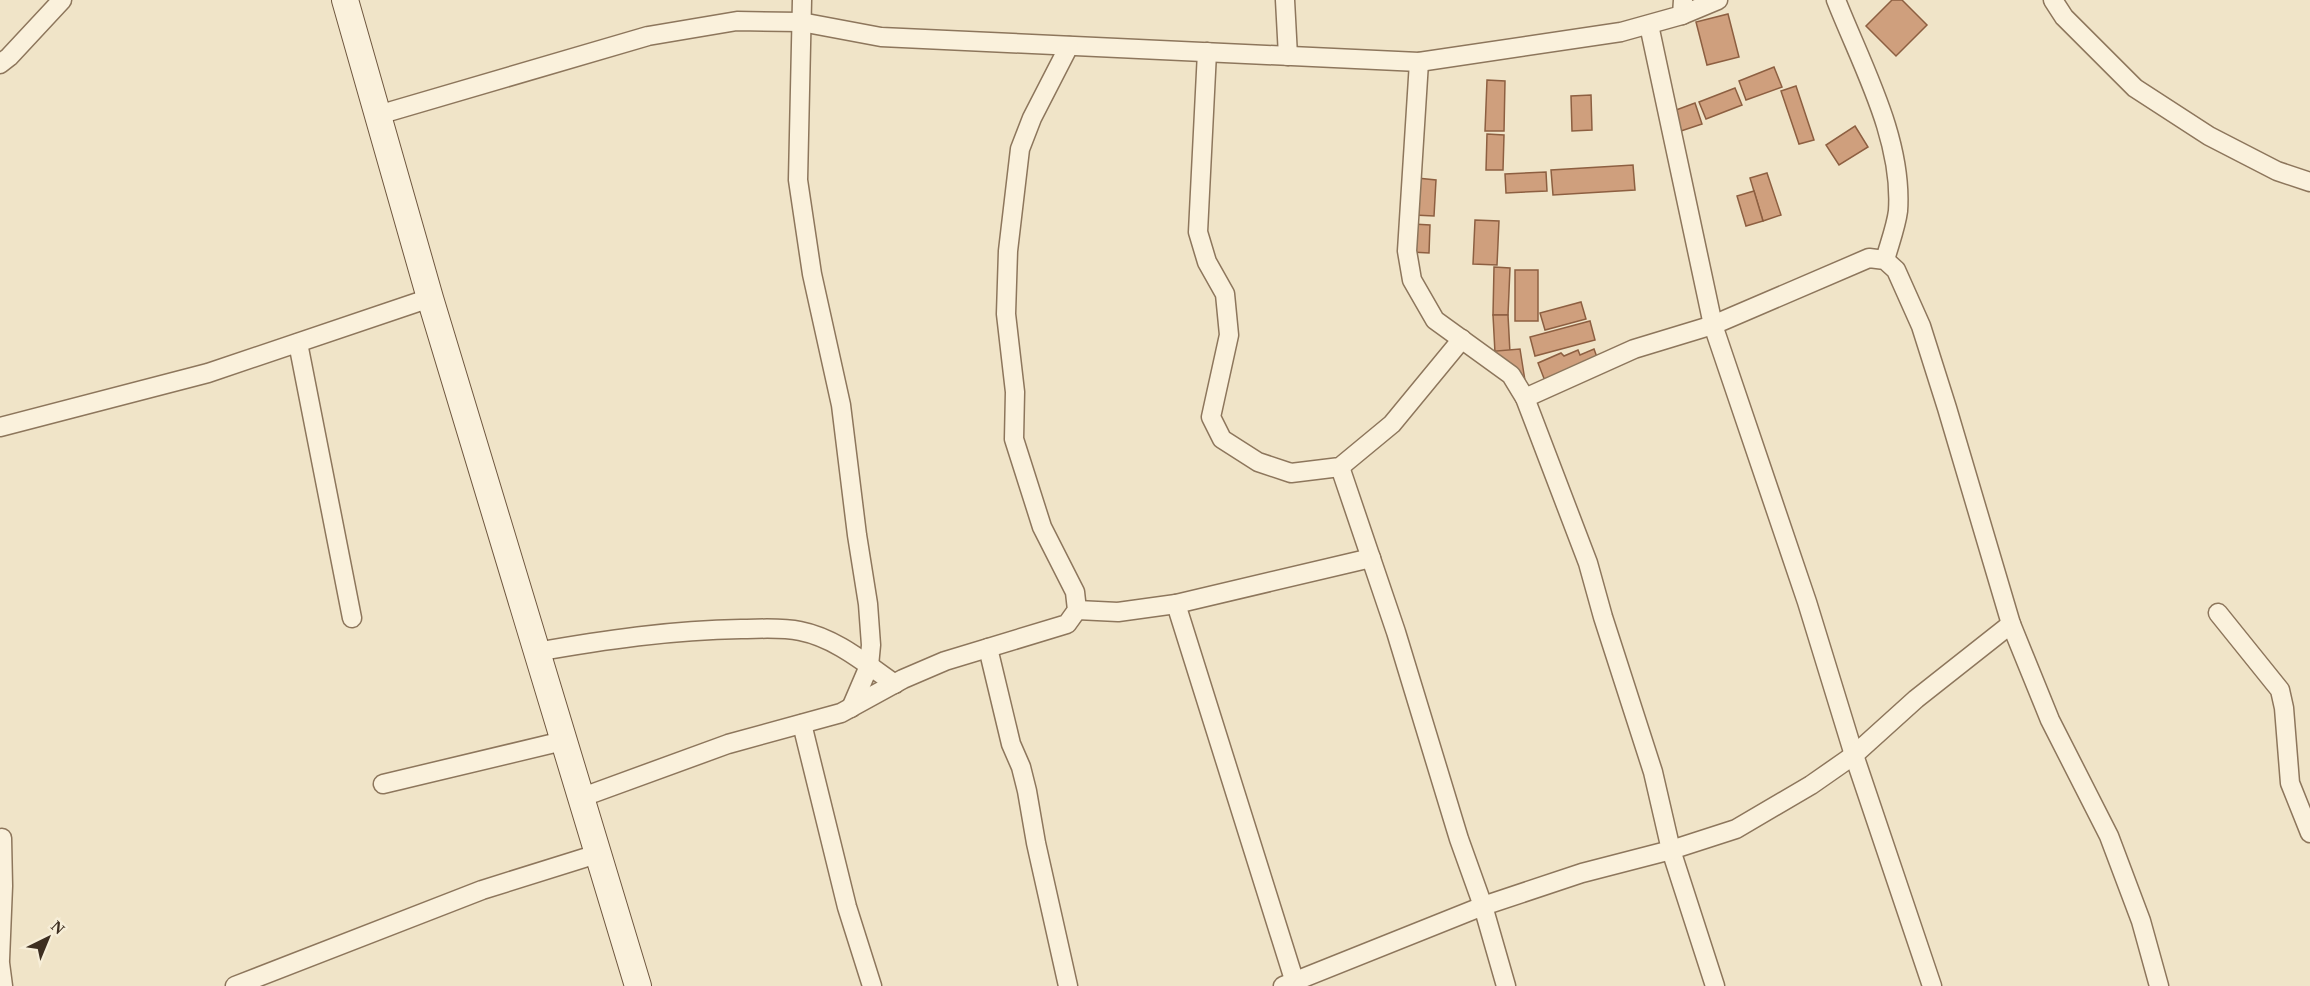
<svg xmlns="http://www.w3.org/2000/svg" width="2310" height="986" font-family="'Times New Roman',serif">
<rect width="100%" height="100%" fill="#f0e4c8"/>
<g fill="#cf9f7d" stroke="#8d5f41" stroke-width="1.5">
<polygon points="1892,0 1902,0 1927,25 1896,56 1866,26"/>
<polygon points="1728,14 1739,57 1707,65 1696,22"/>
<polygon points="1774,67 1782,87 1746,100 1739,81"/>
<polygon points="1487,80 1505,81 1504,131 1485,131"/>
<polygon points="1796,86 1814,140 1799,144 1781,91"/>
<polygon points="1735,88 1742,105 1706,119 1699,102"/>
<polygon points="1591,95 1592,130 1572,131 1571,96"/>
<polygon points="1695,103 1702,124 1678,132 1676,110"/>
<polygon points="1855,126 1868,147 1839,165 1826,145"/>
<polygon points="1487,134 1504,135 1503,170 1486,170"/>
<polygon points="1633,165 1635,190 1553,195 1551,170"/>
<polygon points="1546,172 1547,191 1506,193 1505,174"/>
<polygon points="1767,173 1781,215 1763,221 1750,178"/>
<polygon points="1417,178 1436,180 1434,216 1414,215"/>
<polygon points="1754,191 1763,221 1746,226 1737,196"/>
<polygon points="1475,220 1499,221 1497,265 1473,264"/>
<polygon points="1413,224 1430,225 1429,253 1411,252"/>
<polygon points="1494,267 1510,268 1508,315 1493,315"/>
<rect x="1515" y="270" width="23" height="51"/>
<polygon points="1581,302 1586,319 1545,330 1540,313"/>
<polygon points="1493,315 1508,315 1510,353 1495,353"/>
<polygon points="1590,321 1595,340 1535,356 1530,337"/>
<polygon points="1520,349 1526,387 1484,352"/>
<polygon points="1594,349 1598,360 1545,381 1538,363 1561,353 1564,356 1578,350 1580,355"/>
</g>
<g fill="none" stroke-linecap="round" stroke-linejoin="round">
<defs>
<g id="street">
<polyline points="802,0 798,180 812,274 841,405 857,535 868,604 871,645 869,666 851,708"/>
<polyline points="1285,0 1288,56"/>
<path d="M1836 0C1862 66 1903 139 1898 211 1896 227 1889 245 1885 260"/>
<polyline points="2053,0 2064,17 2135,88 2209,136 2277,171 2310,182"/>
<polyline points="1682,15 1718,0"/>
<polyline points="1649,25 1713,325 1807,602 1854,755 1932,986"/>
<polyline points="1207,52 1198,232 1207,262 1225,294 1229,335 1211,417 1222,439 1258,462 1291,473 1340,467 1392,424 1462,339"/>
<polyline points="1419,62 1407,251 1412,280 1435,320 1511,375 1525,398 1588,563 1603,617 1653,772 1671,850 1715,986"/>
<polyline points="0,64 9,57 62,0"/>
<polyline points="378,115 648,36 737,21 801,22 881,37 1419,62 1621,32 1682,15 1683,0"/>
<polyline points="298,343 352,618"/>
<polyline points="1525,398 1634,349 1713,325 1869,258 1885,260 1896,270 1921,326 1947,408 2011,624 2050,720 2109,836 2141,921 2159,986"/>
<polyline points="0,427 208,373 430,298"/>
<polyline points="1340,467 1396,632 1459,839 1483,906 1506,986"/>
<polyline points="1176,604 1296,986"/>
<polyline points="1077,610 1118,612 1176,604 1371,558"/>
<polyline points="2218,613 2280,690 2284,708 2290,783 2310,833"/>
<polyline points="988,648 1011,744 1021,767 1027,791 1036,843 1068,986"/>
<path d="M536 652C604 640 672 630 741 629 760 629 781 627 800 631 836 638 866 664 895 684"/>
<polyline points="802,724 847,907 872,986"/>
<polyline points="383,784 563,741"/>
<polyline points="580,798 728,744 841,713 903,679 945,661 1067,624 1077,610 1075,592 1042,527 1014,439 1015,392 1006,314 1008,251 1020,149 1032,118 1069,46"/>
<polyline points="0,960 3,886 2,838"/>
<polyline points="0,963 3,986"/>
<polyline points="235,986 482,890 597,854"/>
<polyline points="1283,986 1483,906 1582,873 1671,850 1736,829 1811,785 1854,755 1916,699 2011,624"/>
</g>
<polyline id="secondary" points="345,0 430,298 638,986"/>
</defs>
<use href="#street" stroke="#8d765c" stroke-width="21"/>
<use href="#secondary" stroke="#6f573f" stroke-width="28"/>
<use href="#street" stroke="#faf1dc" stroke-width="18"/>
<use href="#secondary" stroke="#faf1dc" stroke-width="26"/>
</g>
<g transform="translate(48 938) rotate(43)" stroke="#f7eed8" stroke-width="4.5" paint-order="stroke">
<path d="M0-4.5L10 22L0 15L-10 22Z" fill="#3d2e20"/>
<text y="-9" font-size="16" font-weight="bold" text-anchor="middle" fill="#3d2e20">N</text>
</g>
</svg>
